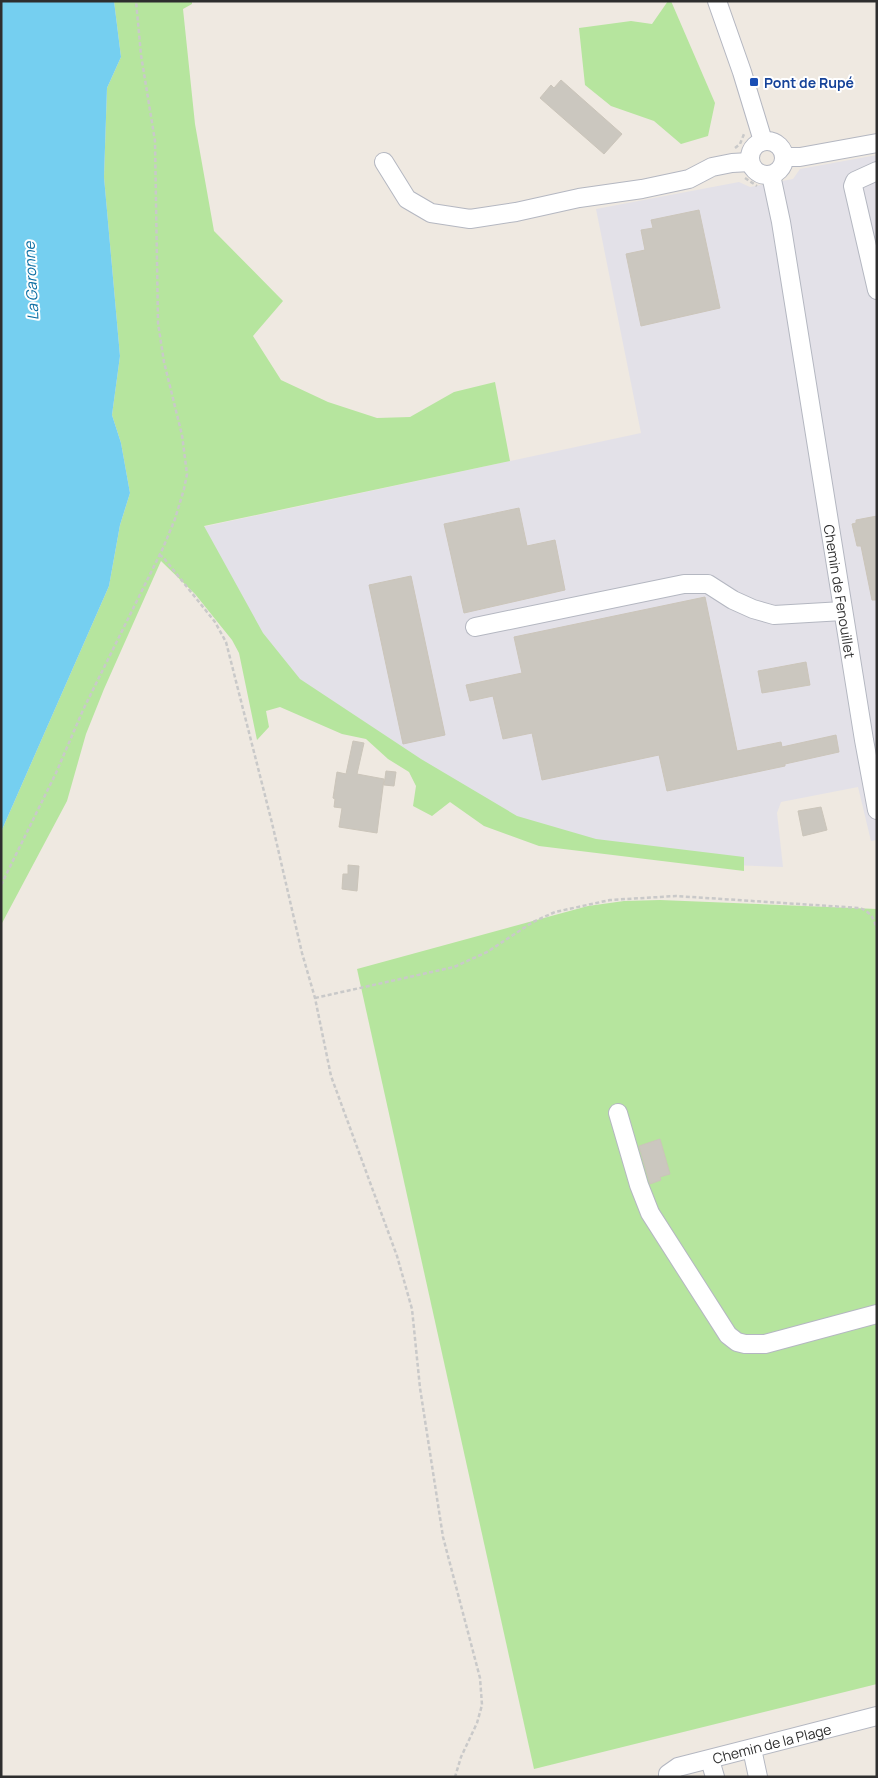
<svg xmlns="http://www.w3.org/2000/svg" width="878" height="1778" font-family="Manrope,sans-serif">
<rect width="100%" height="100%" fill="#efe9e1"/>
<polygon fill="#e3e1e8" points="877,155 877,840 871,841 858,787 781,802 777,813 783,867 708,864 517,835 249,657 175,533 641,433 596,209 739,182 750,187 793,179 800,169"/>
<g fill="#b6e59e">
<polygon points="114,1 192,1 192,4 183,9 195,124 214,231 283,301 253,336 281,380 328,402 377,418 410,417 454,392 495,382 510,461 204,526 263,633 300,679 421,759 517,816 596,839 744,857 744,871 539,846 484,826 450,802 432,816 413,806 416,786 409,772 388,759 366,739 342,734 280,707 266,711 269,727 257,740 239,653 232,640 195,594 161,561 104,689 86,734 67,801 1,925 1,832 109,586 120,525 130,493 121,443 112,415 120,356 104,177 107,88 121,57"/>
<polygon points="668,1 671,1 715,103 708,136 681,144 654,121 611,106 585,85 579,28 631,21 652,24"/>
<polygon points="660,900 877,909 877,1684 534,1769 357,969 588,906 624,901"/>
</g>
<polygon fill="#75cff0" points="1,1 114,1 121,57 107,88 104,177 120,356 112,415 121,443 130,493 120,525 109,586 1,832"/>
<g fill="#cbc7bf" stroke="#cbc5ba">
<polygon points="561,80 622,134 604,154 540,98 551,85 554,88"/>
<polygon points="699,210 720,308 641,326 626,254 645,250 641,230 653,228 651,220"/>
<polygon points="519,508 527,546 555,540 565,590 464,613 444,524"/>
<polygon points="877,516 877,600 872,600 861,546 857,546 852,524 856,523 856,520"/>
<polygon points="411,576 445,735 403,744 369,585"/>
<polygon points="705,597 737,751 781,742 782,747 836,735 839,752 785,764 785,766 667,791 659,755 542,780 532,733 503,739 493,696 470,701 466,685 522,673 514,637"/>
<polygon points="806,662 810,685 762,693 758,671"/>
<polygon points="353,741 364,743 357,774 384,779 377,833 339,827 342,808 334,807 335,799 333,798 337,772 346,774"/>
<polygon points="386,771 396,772 394,786 384,785"/>
<polygon points="821,807 827,830 803,836 798,811"/>
<polygon points="348,865 359,866 357,891 342,889 343,874 348,874"/>
<polygon points="660,1139 670,1174 660,1177 661,1180 650,1184 639,1146"/>
</g>
<g fill="none" stroke-linecap="round" stroke-linejoin="round">
<defs>
<g id="minor">
<polyline points="717,1 742,72 763,141"/>
<circle cx="767" cy="158" r="17"/>
<polyline points="785,157 800,157 877,143"/>
<polyline points="384,162 407,199 431,213 470,219 516,212 579,198 642,189 689,179 712,167 732,163 750,162"/>
<polyline points="877,171 855,181 853,186 877,290"/>
<path id="s1" d="M771 175 781 222 864 740 877 810"/>
<polyline points="475,627 684,584 708,584 733,600 753,609 774,615 843,611"/>
<polyline points="618,1113 639,1185 650,1213 728,1335 737,1342 745,1344 765,1344 877,1314"/>
<polyline points="752,1749 758,1777"/>
<polyline points="710,1760 715,1777"/>
<path id="s2" d="M668 1777V1774L678 1767 877 1716"/>
</g>
</defs>
<use href="#minor" stroke="#b4b7c1" stroke-width="20"/>
<g stroke="#c9c9c9" stroke-width="2.5" stroke-dasharray="4 2.5" stroke-linecap="butt">
<polyline points="735,148 740,144 744,134"/>
<polyline points="745,178 757,186"/>
<polyline points="159,555 163,557 215,622 226,642 272,823 302,953 315,998 331,1076 397,1256 412,1309 420,1388 443,1537 480,1678 482,1705 477,1723 461,1757 455,1777"/>
<polyline points="1,885 56,773 83,710 163,548 175,519 184,489 187,474 182,435 164,362 158,323 155,141 141,55 136,1"/>
<path d="M315 998 454 967 487 952 533 922 555 912 610 900 676 896 860 908C872 913 874 919 877 930"/>
</g>
<use href="#minor" stroke="#fff" stroke-width="18"/>
</g>
<rect fill="#1a4fb4" stroke="#fff" stroke-width="2" x="749" y="77" width="10" height="10" rx="2.5"/>
<g text-anchor="middle" dominant-baseline="central" stroke-width="4" stroke-linejoin="round" paint-order="stroke">
<g font-size="14" font-weight="bold" fill="#164399" stroke="#fff" text-anchor="start">
<text x="764" y="82">Pont de Rupé</text>
</g>
<g font-size="14" fill="#2e2e2e" stroke="#fff">
<text stroke="none"><textPath href="#s1" startOffset="422">Chemin de Fenouillet</textPath></text>
<text stroke="none"><textPath href="#s2" startOffset="112">Chemin de la Plage</textPath></text>
</g>
<g font-size="15" font-style="italic" fill="#0d6fa3" stroke="#fff">
<text transform="translate(31 281) rotate(-93)">La Garonne</text>
</g>
</g>
<rect width="878" height="1778" fill="none" stroke="#2e2e2e" stroke-width="5"/>
</svg>
